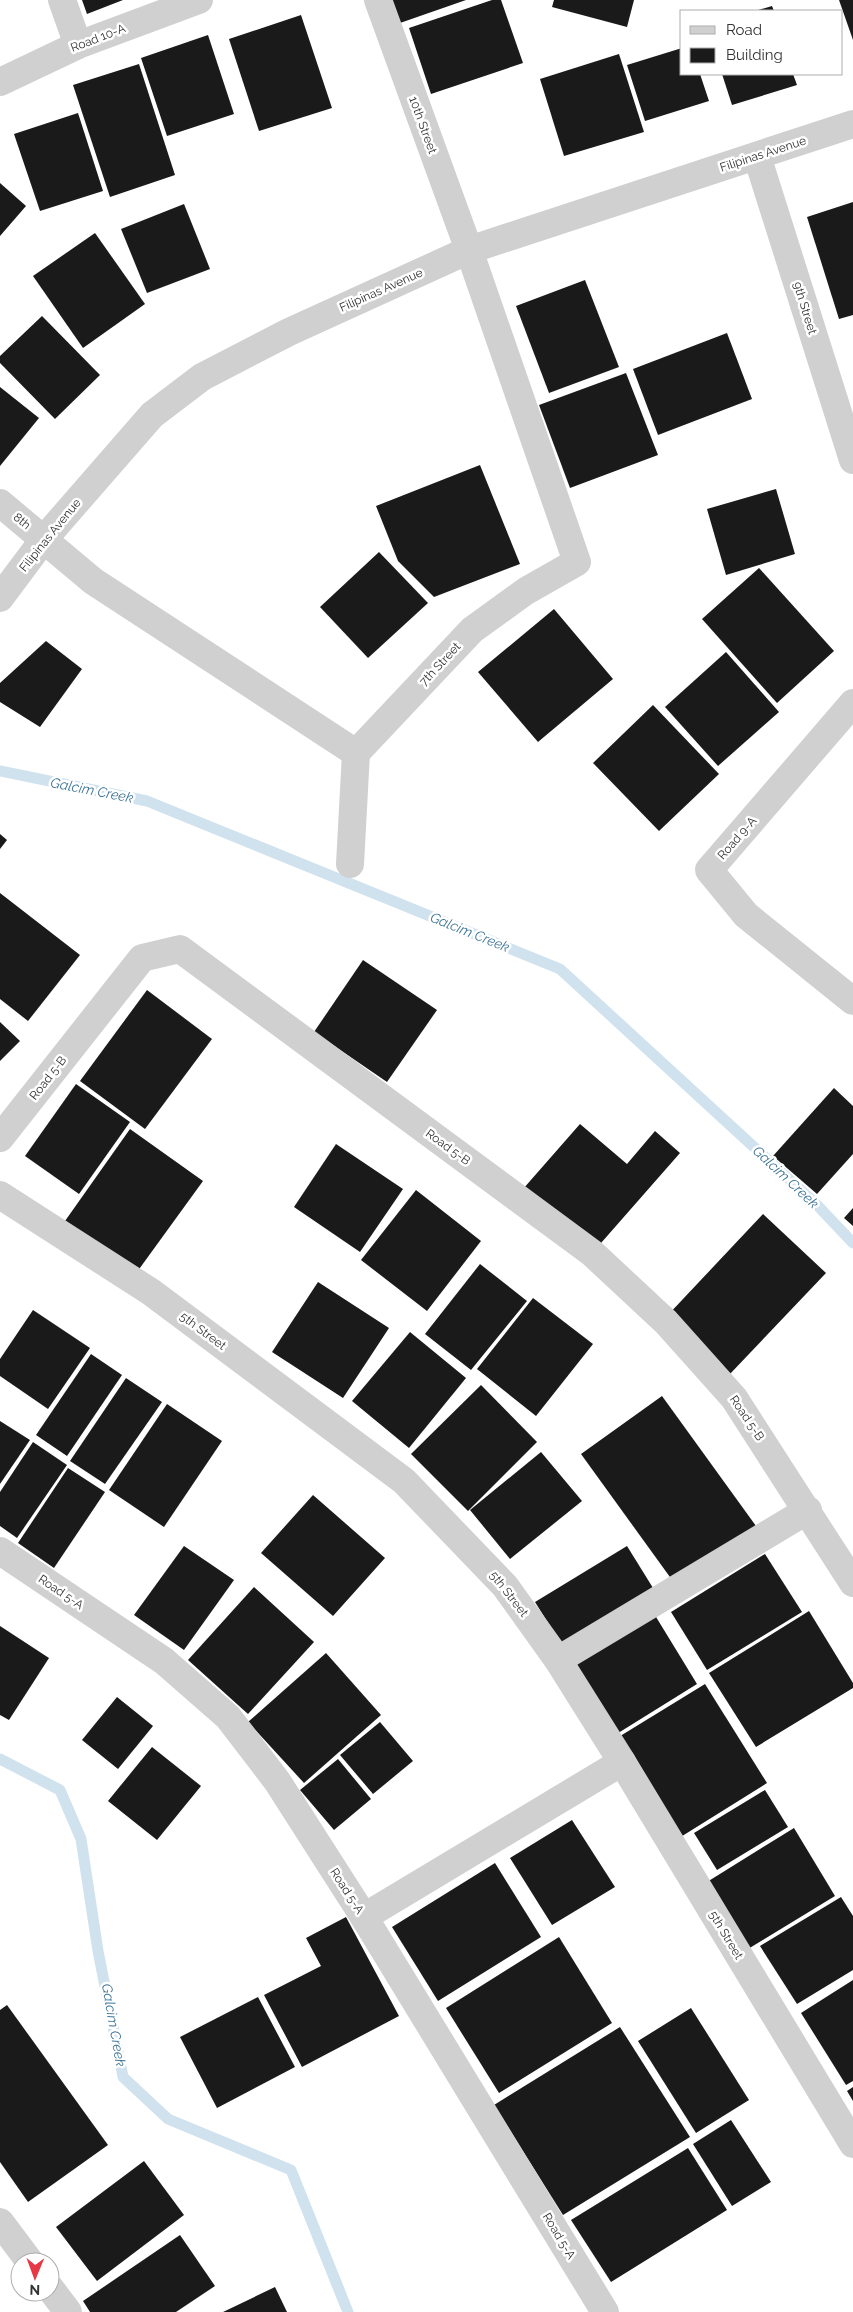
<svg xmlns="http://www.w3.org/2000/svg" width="853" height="2312" font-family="Raleway,sans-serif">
<rect width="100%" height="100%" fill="#fff"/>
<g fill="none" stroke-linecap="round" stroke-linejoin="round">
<g stroke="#cfe2ee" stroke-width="11">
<polyline points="0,771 147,801 560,969 817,1205 853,1243"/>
<polyline points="0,1759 60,1790 81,1839 98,1951 123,2077 168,2119 291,2170 348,2312"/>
</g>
</g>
<g fill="#1a1a1a">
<polygon points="82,0 123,0 87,14"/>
<polygon points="392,0 466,0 400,23"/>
<polygon points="492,0 501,0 523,63 431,94 409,28"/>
<polygon points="554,0 634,0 627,27 552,7"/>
<polygon points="839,0 853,0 853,40"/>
<polygon points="772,6 774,11 755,11"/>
<polygon points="301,15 332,108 259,131 229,39"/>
<polygon points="208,35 234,114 167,136 141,58"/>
<polygon points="682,48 682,74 700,74 709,101 645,121 627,65"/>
<polygon points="619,54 644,132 564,156 540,79"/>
<polygon points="139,64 175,175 110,197 73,85"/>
<polygon points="722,74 793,74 797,85 732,105"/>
<polygon points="78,113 103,191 40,211 14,134"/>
<polygon points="0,183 26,206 0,236"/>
<polygon points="853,202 853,315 839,319 807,217"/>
<polygon points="184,204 210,269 147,293 121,229"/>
<polygon points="95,233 145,304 83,348 33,276"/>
<polygon points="585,280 619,367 549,393 516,306"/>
<polygon points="42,316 100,375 55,419 0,363 0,356"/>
<polygon points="727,333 752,399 658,435 633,369"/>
<polygon points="626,373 658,455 570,488 539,405"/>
<polygon points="0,387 39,418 0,466"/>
<polygon points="480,465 520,564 434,597 398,561 376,506"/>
<polygon points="776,489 795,554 726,575 707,509"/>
<polygon points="379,552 428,603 368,658 320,607"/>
<polygon points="759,568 834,651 777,703 702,619"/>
<polygon points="554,609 613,679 538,742 478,672"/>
<polygon points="46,641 82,669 40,727 0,702 0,683"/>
<polygon points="726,652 779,712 718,766 665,707"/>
<polygon points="653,705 719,774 659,831 593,763"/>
<polygon points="0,834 7,840 0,849"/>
<polygon points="0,893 80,955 28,1021 0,999"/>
<polygon points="363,960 437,1010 387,1082 314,1032"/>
<polygon points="147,990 212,1039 145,1129 80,1081"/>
<polygon points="0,1022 20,1041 0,1061"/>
<polygon points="76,1084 130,1122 79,1194 25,1156"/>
<polygon points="834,1088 853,1106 853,1154 817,1194 773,1156"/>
<polygon points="580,1124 627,1164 655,1131 680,1153 594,1251 523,1189"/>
<polygon points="130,1129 203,1181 137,1272 65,1221"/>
<polygon points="336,1144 403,1189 360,1252 294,1207"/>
<polygon points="416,1190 481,1241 427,1311 361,1260"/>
<polygon points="853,1208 853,1226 844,1218"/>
<polygon points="763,1214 826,1273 729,1375 667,1316"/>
<polygon points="480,1264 527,1301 471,1370 425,1334"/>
<polygon points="318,1282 389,1328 343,1398 272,1352"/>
<polygon points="533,1298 593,1344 536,1416 477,1369"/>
<polygon points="33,1310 90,1348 48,1409 0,1376 0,1359"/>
<polygon points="410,1332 466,1378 409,1448 352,1401"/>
<polygon points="91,1354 122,1375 67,1456 36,1435"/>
<polygon points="126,1378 162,1402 105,1484 70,1461"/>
<polygon points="481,1385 537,1442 468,1511 411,1454"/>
<polygon points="662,1396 756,1526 675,1584 581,1454"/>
<polygon points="167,1404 222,1441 164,1527 109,1490"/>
<polygon points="0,1421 30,1440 0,1484"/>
<polygon points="33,1442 67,1465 17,1538 0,1526 0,1492"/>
<polygon points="541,1452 582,1501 510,1559 470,1510"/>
<polygon points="68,1468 105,1492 54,1568 18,1543"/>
<polygon points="313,1495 385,1558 333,1616 261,1553"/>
<polygon points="184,1546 234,1580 184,1650 134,1615"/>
<polygon points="627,1546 658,1596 567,1653 535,1602"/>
<polygon points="765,1554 802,1612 707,1670 671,1612"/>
<polygon points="254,1587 314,1642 248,1714 188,1660"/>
<polygon points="809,1611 853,1683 853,1688 756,1747 709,1673"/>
<polygon points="653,1612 697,1684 615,1735 570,1662"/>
<polygon points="0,1626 49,1658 9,1720 0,1715"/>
<polygon points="326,1653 381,1715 304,1783 248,1722"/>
<polygon points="705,1684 767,1783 679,1838 617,1738"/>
<polygon points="117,1697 153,1726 118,1769 82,1740"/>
<polygon points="380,1722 413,1761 373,1794 340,1755"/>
<polygon points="152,1747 201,1786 157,1840 108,1801"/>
<polygon points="338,1759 371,1799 334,1830 300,1790"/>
<polygon points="765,1790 788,1827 717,1870 694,1833"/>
<polygon points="572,1820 615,1887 552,1925 510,1858"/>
<polygon points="794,1828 835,1896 748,1949 707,1882"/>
<polygon points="495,1863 541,1937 438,2001 392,1927"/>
<polygon points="841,1897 853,1916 853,1970 797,2004 760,1946"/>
<polygon points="346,1917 399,2016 302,2067 264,1995 321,1966 306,1938"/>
<polygon points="559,1937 612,2023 499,2093 446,2008"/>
<polygon points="853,1980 853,2081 846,2085 801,2013"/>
<polygon points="258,1997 295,2067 217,2108 180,2037"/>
<polygon points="7,2005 108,2145 28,2202 0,2162 0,2010"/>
<polygon points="691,2008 749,2100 696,2133 638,2041"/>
<polygon points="620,2027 690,2137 563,2215 494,2105"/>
<polygon points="853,2087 853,2101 847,2091"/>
<polygon points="731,2120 771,2182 732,2206 693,2144"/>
<polygon points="688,2148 727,2210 611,2282 571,2220"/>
<polygon points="144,2161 184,2215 97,2281 56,2227"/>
<polygon points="180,2235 215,2286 176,2312 90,2312 83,2301"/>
<polygon points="275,2287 287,2312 223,2312"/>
</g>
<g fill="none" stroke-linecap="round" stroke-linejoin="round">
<g stroke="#d0d0d0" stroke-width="28">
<polyline points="62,0 78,45"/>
<polyline points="0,82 78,45 199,0"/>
<polyline points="757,156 853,460"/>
<polyline points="0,503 93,581 356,753"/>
<polyline points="0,598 44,539 152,415 202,377 289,332 469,250 853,124"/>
<polyline points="853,703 709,870 746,915 853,1001"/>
<polyline points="356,753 472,630 526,591 577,562 469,250 378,0"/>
<polyline points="350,864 356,753"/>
<polyline points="0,1138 142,958 180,949 592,1253 666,1322 734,1398 853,1583"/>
<polyline points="0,1195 151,1292 404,1481 505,1586 558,1660 622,1762 853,2144"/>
<polyline points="0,1551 164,1661 228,1717 277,1781 364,1917 605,2312"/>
<polyline points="558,1660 808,1510"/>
<polyline points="364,1917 622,1762"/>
<polyline points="0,2222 30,2262"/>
<polyline points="50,2288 68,2312"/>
</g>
</g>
<g text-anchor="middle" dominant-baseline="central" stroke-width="5" stroke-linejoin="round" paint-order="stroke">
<g font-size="12" fill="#333" stroke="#fff">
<text transform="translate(98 38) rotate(-21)">Road 10-A</text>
<text transform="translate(423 125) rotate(70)">10th Street</text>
<text transform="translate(763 154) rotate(-18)">Filipinas Avenue</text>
<text transform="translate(381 290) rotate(-24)">Filipinas Avenue</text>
<text transform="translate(805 308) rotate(73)">9th Street</text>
<text transform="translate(22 521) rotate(39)">8th</text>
<text transform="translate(50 535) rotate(-51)">Filipinas Avenue</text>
<text transform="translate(440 664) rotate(-47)">7th Street</text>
<text transform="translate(737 838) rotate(-49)">Road 9-A</text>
<text transform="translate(48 1078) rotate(-52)">Road 5-B</text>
<text transform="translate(448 1147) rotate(36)">Road 5-B</text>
<text transform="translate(203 1331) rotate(37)">5th Street</text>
<text transform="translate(747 1418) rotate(56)">Road 5-B</text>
<text transform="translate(61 1592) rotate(34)">Road 5-A</text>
<text transform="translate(509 1594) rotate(52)">5th Street</text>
<text transform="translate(347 1891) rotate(57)">Road 5-A</text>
<text transform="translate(726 1935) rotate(59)">5th Street</text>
<text transform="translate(559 2236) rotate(59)">Road 5-A</text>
</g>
<g font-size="14" font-style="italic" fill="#3f7597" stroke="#fff">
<text transform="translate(92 790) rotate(11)">Galcim Creek</text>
<text transform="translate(470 932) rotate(22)">Galcim Creek</text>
<text transform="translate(786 1177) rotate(43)">Galcim Creek</text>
<text transform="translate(114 2025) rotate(80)">Galcim Creek</text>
</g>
</g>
<rect x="680" y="10" width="162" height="65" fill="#ffffff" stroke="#adadad"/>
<rect x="690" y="26" width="25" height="8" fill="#d0d0d0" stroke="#adadad"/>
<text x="726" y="35" font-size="15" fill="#333333">Road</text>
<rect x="690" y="48" width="25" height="15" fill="#1a1a1a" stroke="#adadad"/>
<text x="726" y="60" font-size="15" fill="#333333">Building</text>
<g transform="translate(35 2277) rotate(181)"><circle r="24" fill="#ffffff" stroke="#adadad"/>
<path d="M0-4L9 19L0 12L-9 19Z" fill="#e63946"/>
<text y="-8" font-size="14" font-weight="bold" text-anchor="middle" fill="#333333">N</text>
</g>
</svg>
